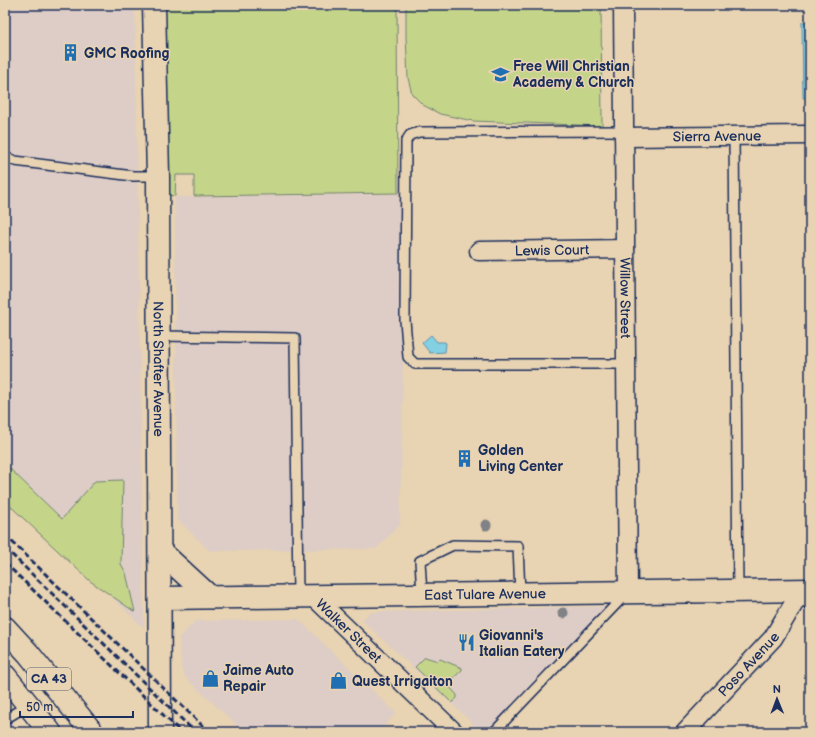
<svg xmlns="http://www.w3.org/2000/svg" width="815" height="737" font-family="'Balsamiq Sans',sans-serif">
<rect width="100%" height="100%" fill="#e8d3b2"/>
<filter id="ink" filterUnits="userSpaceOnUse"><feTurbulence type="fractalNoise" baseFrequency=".025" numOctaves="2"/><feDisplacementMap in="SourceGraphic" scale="8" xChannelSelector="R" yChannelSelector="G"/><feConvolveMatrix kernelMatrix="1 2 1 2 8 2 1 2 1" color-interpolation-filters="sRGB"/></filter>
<g filter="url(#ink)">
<g fill="#ddcdc6">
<polygon points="5,5 135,5 144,628 5,495"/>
<polygon points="399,194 403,368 400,525 376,549 210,551 177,519 175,197"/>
<polygon points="619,606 485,732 482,732 362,620 371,612"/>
<polygon points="298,619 396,713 379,732 244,732 186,678 182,671 179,638 195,621"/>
<polygon points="5,714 20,732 5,732"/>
</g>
<g fill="#c4d489" stroke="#708274">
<polygon points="162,5 397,5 398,193 194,196 194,175 176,175 175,196 166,195"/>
<polygon points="406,5 601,5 602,126 473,121 440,114 423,105 412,94 408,78 406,37"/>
<polygon points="5,464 62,519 95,481 123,480 121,564 126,573 135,612 90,581 5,501"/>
<polygon points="425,657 438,661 440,659 462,668 462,670 447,684 457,695 457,698 452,703 415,667"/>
</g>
<g fill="#84d0e3" stroke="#5a90ae">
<polygon points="802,22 810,22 810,98 803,98"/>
<polygon points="431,335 437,342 444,342 446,343 445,352 430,353 422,343"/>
</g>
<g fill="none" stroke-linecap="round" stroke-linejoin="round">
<polyline stroke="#456f93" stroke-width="1" points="810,26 807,26 806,28 807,92 810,94"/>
<defs>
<g id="service">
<polyline points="624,131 419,132 410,135 406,141 405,320 408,357 415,364 626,364"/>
<polyline points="734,136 738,591"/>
<polyline points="5,157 15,161 133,176 158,176"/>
<polyline points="159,336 295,338 298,596"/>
<polyline points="422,594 420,561 453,545 518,546 520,593"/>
<polyline points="5,719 28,705"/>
<polyline points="494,732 624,596"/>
</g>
<g id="minor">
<path id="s1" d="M623 5 628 592"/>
<path id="s2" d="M624 137 810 135"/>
<path id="s3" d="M479 251 625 249"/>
<path id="s4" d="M313 596 454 732"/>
<path id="s5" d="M685 732 773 638 802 590 810 600"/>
</g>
<g id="tertiary">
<polyline points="160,551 210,597"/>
<path id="s6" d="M160 598 810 590"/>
</g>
<g id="secondary">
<path id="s7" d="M154 5 158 176 160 732"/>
</g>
<g id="primary">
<polyline points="5,628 28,653 92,732"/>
<polyline points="5,676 50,732"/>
</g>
</defs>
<use href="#service" stroke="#1b2f5e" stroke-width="12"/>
<use href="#minor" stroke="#1b2f5e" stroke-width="21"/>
<use href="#tertiary" stroke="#1b2f5e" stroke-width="25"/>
<use href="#secondary" stroke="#1b2f5e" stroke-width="25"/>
<use href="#primary" stroke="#1b2f5e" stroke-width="25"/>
<use href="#service" stroke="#e8d3b2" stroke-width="9"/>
<use href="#minor" stroke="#e8d3b2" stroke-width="18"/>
<use href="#tertiary" stroke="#e8d3b2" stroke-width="22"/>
<use href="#secondary" stroke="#e8d3b2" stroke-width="22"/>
<use href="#primary" stroke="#e8d3b2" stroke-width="22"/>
<g stroke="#1b2f5e" stroke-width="3" stroke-dasharray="6 3" stroke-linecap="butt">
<polyline points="5,535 209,732"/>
<polyline points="5,548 195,732"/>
<polyline points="5,563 181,732"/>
</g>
</g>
<g fill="#818286">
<circle cx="486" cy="525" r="5.5"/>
<circle cx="563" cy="613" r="5.5"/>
</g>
</g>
<defs>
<symbol id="building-bare" viewBox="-9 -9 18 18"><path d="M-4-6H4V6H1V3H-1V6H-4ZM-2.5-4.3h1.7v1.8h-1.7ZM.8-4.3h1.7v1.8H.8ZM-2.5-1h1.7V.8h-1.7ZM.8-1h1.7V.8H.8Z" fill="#1f6fb2" stroke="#e8d3b2" stroke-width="2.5" paint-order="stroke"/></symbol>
<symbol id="school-bare" viewBox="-9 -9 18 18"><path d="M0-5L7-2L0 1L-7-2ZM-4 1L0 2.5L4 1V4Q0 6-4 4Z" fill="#1f6fb2" stroke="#e8d3b2" stroke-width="2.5" paint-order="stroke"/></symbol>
<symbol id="restaurant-bare" viewBox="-9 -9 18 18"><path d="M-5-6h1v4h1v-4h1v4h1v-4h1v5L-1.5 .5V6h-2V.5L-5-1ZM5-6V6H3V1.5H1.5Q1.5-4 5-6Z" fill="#1f6fb2" stroke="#e8d3b2" stroke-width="2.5" paint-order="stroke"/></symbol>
<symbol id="shop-bare" viewBox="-9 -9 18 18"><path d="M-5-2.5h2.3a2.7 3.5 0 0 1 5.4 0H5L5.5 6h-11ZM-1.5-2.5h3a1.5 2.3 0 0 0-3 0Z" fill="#1f6fb2" stroke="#e8d3b2" stroke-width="2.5" paint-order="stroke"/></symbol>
</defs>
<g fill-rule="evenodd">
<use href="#building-bare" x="58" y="40" width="25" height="25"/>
<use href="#school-bare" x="488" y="62" width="25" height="25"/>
<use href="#building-bare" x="452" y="446" width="25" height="25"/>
<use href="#restaurant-bare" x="454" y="630" width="25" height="25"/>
<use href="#shop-bare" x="198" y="666" width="25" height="25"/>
<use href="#shop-bare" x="326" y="668" width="25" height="25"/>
</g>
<g text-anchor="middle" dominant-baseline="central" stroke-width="3" stroke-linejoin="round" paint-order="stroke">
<rect fill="#e8d3b2" stroke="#586077" stroke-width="1" x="27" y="668" width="44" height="22" rx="3"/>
<g font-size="13" font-weight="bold" fill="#1b2f5e">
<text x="49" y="679">CA 43</text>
</g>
<g font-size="14" font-weight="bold" fill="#1b2f5e" stroke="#e8d3b2" text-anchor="start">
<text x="84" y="53">GMC Roofing</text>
<text x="513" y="66">Free Will Christian<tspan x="513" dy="16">Academy &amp; Church</tspan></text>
<text x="478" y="450">Golden<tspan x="478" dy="16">Living Center</tspan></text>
<text x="479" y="635">Giovanni's<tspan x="479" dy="16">Italian Eatery</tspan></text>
<text x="223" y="670">Jaime Auto<tspan x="223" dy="16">Repair</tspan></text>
<text x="352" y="681">Quest Irrigaiton</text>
</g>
<g font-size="14" fill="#1b2f5e" stroke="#e8d3b2">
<text stroke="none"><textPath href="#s2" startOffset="93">Sierra Avenue</textPath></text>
<text stroke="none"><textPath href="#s3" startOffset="73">Lewis Court</textPath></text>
<text stroke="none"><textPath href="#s1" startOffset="293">Willow Street</textPath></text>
<text stroke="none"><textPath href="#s7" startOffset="364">North Shafter Avenue</textPath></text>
<text stroke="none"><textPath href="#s6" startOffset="325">East Tulare Avenue</textPath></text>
<text stroke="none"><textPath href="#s4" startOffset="50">Walker Street</textPath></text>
<text stroke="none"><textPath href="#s5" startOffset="93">Poso Avenue</textPath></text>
</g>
</g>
<rect width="815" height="737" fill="none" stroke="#e8d3b2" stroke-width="20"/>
<rect x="10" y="10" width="795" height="717" fill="none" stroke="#1b2f5e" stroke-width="1.5" filter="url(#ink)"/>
<g transform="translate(777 699) rotate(359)" stroke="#e8d3b2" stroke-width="3" paint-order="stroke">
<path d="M0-3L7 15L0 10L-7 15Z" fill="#1b2f5e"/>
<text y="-6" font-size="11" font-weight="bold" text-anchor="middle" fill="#1b2f5e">N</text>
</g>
<path d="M20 711v6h113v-6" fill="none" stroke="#1b2f5e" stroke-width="2"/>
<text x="26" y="711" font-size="12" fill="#1b2f5e" stroke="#e8d3b2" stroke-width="3" paint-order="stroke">50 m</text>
</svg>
